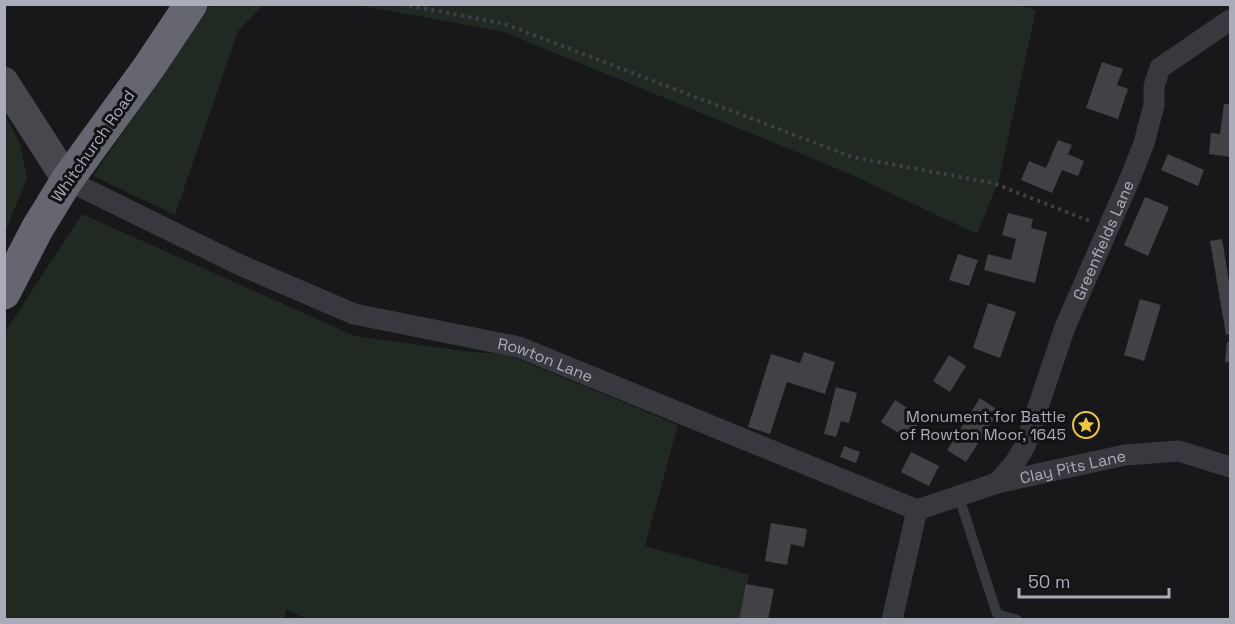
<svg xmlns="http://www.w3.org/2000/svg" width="1235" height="624" font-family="'Space Grotesk',sans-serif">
<rect width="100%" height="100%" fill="#181719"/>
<g fill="#212923">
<polygon points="1015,4 1036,10 999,180 977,234 850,174 504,32 358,5"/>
<polygon points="210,5 263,5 238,31 175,215 93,176"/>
<polygon points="5,115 20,144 27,178 5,232"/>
<polygon points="82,214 355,336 470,352 506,354 678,425 645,546 749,575 739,619 309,620 285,609 285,620 5,619 4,334"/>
</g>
<g fill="#424246">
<polygon points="1102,62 1123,69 1117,85 1128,89 1118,119 1086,108"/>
<polygon points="1224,104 1230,104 1230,157 1209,154 1211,133 1220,134"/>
<polygon points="1058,140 1072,145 1068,154 1084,161 1078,176 1062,170 1052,193 1021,180 1029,161 1046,168"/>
<polygon points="1168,154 1204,170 1198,186 1161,170"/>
<polygon points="1145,197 1169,207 1148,256 1124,245"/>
<polygon points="1008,213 1033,219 1031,228 1047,232 1035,283 984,270 988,254 1011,260 1016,239 1002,235"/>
<polygon points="1222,239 1230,288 1230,334 1226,335 1210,241"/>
<polygon points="958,254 978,260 969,286 949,280"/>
<polygon points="1140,299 1161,305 1144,361 1124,355"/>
<polygon points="988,303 1016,312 1000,358 973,348"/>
<polygon points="1227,342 1230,342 1230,362 1225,362"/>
<polygon points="804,352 835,362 825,394 787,382 770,434 748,427 771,354 800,363"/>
<polygon points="949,355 966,366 950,392 933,381"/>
<polygon points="836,387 857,393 849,423 841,421 836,437 824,434"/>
<polygon points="980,398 999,411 966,462 947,450"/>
<polygon points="895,400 922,418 908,439 881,422"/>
<polygon points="844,446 860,452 856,463 840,457"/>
<polygon points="911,452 939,466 929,486 901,472"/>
<polygon points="771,523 807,529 804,547 791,544 787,565 765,561"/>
<polygon points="746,584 774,589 768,620 739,620"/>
</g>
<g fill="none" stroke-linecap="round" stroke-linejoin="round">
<polyline stroke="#3f4045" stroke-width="4" stroke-dasharray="3 4.5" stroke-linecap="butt" points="402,4 505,24 852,157 993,183 1087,220 1091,218"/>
<polyline stroke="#38393e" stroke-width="10" points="959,497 997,614 1017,620"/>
<g stroke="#38393e" stroke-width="21">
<path id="s1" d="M67 180 240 265 354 314 519 347 917 510"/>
<path id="s2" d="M997 483 1014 464 1025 446 1065 327 1132 174 1144 143 1154 105V86L1160 68 1230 20"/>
<path id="s3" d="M917 510 997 483 1125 455 1179 451 1230 467"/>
<polyline points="892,620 917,510"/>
</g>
<polyline stroke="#47474e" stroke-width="30" points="4,82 67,180"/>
<polyline stroke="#65666f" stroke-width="33" points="4,293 37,229 67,180 149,67 191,4"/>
</g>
<defs>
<symbol id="sight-ring" viewBox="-11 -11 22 22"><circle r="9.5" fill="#131214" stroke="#ebc63e" stroke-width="1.5"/><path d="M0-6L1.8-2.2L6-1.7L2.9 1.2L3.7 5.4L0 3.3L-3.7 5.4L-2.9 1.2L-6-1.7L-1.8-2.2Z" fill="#ebc63e"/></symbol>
</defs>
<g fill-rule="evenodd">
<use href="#sight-ring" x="1071" y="410" width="30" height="30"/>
</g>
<g text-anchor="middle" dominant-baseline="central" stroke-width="6" stroke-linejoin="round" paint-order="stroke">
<g font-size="16" fill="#aaadb9" stroke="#131214">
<text transform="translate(93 146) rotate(-55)">Whitchurch Road</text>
<text stroke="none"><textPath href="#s2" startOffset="267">Greenfields Lane</textPath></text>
<text stroke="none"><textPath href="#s1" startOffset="514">Rowton Lane</textPath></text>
<text stroke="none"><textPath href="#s3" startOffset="162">Clay Pits Lane</textPath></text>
</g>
<g font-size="16" fill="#aaadb9" stroke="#131214" text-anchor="end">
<text x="1066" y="416">Monument for Battle<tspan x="1066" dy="18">of Rowton Moor, 1645</tspan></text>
</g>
</g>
<rect width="1235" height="624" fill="none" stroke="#aaadb9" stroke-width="12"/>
<path d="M1019 588v9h150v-9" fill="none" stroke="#aaadb9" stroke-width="3"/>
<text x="1028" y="588" font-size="18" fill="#aaadb9" stroke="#131214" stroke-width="4.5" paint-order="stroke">50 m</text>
</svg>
